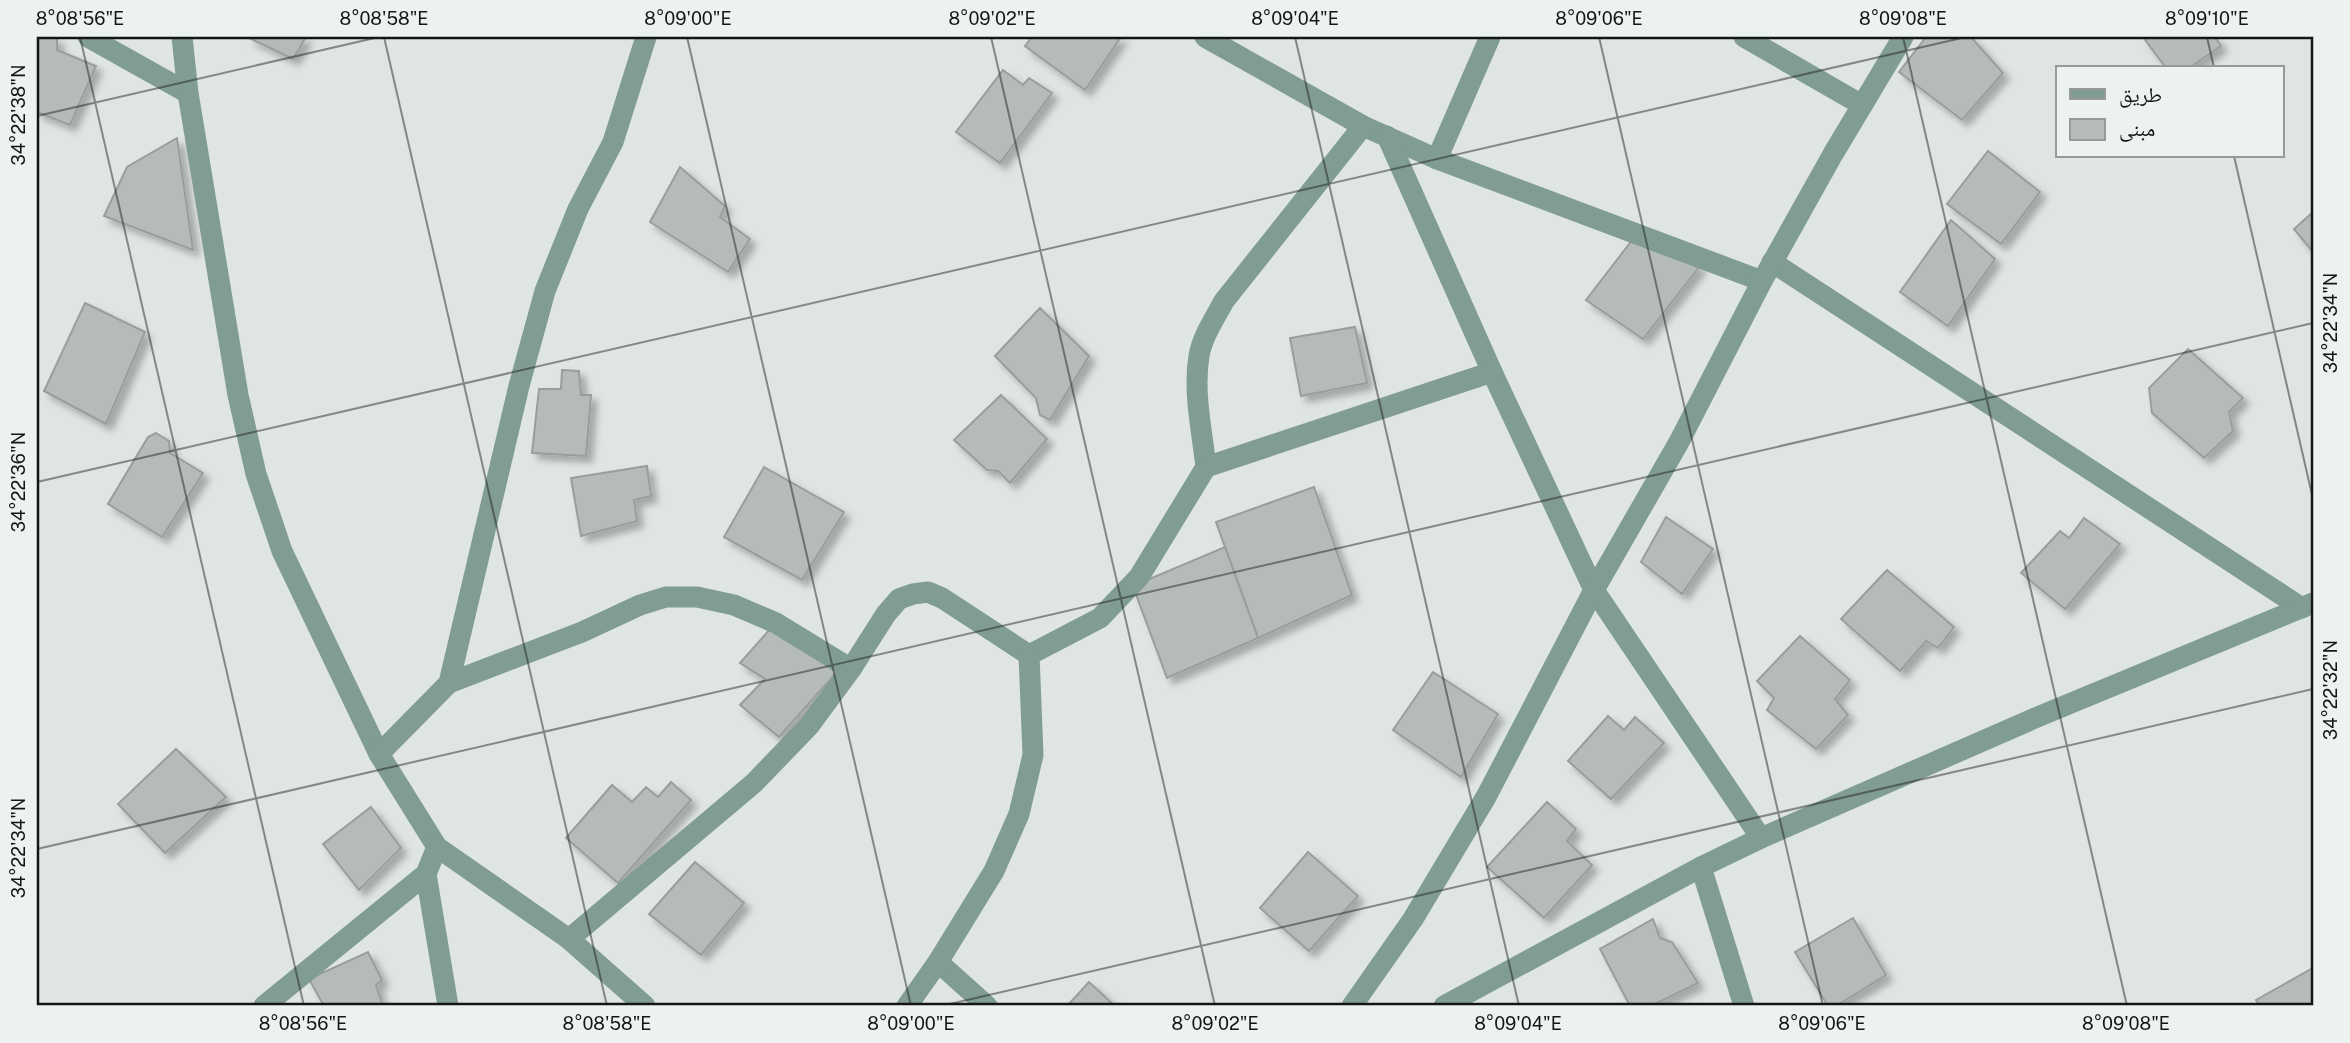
<svg xmlns="http://www.w3.org/2000/svg" width="2350" height="1043" font-family="'Public Sans','Noto Naskh Arabic',sans-serif">
<defs>
<filter id="shadow"><feDropShadow dx="6" dy="6" stdDeviation="3.5" flood-color="#0004"/></filter>
</defs>
<rect width="100%" height="100%" fill="#dfe5e3"/>
<g fill="#b5bbb8" stroke="#999e9c" stroke-width="2" filter="url(#shadow)">
<polygon points="37,37 57,38 57,50 96,66 70,125 37,112"/>
<polygon points="247,37 306,37 293,59"/>
<polygon points="1032,37 1121,37 1085,90 1025,46"/>
<polygon points="1926,37 1971,37 2003,73 1962,120 1899,72"/>
<polygon points="2143,37 2215,37 2221,46 2189,68 2166,68"/>
<polygon points="1003,70 1023,85 1029,78 1052,93 1000,163 956,132"/>
<polygon points="177,138 193,250 104,216 127,167"/>
<polygon points="1988,151 2040,192 2001,244 1947,204"/>
<polygon points="680,167 725,206 720,217 750,239 728,272 650,222"/>
<polygon points="2313,212 2313,252 2294,229"/>
<polygon points="1951,220 1995,259 1948,326 1900,292"/>
<polygon points="1633,239 1700,266 1643,339 1586,300"/>
<polygon points="85,303 145,332 106,424 44,391"/>
<polygon points="1040,308 1089,356 1050,420 1040,415 1036,398 995,356"/>
<polygon points="1355,327 1367,383 1301,396 1290,338"/>
<polygon points="2188,349 2243,398 2229,412 2233,431 2204,458 2152,413 2149,388"/>
<polygon points="562,370 579,371 581,395 591,395 586,456 532,453 539,389 561,389"/>
<polygon points="1001,395 1047,439 1010,483 998,471 987,470 954,440"/>
<polygon points="156,433 169,441 170,453 203,473 162,537 108,504 148,437"/>
<polygon points="647,466 651,496 634,500 637,521 581,536 571,478"/>
<polygon points="764,467 844,512 802,580 724,537"/>
<polygon points="1314,487 1352,595 1258,638 1216,522"/>
<polygon points="1666,517 1713,549 1682,594 1641,562"/>
<polygon points="2084,518 2120,544 2065,609 2021,573 2060,531 2069,538"/>
<polygon points="1225,547 1258,638 1167,678 1134,589 1142,582"/>
<polygon points="1887,570 1954,627 1938,648 1926,641 1900,671 1841,619"/>
<polygon points="770,629 837,672 779,737 740,705 765,679 740,663"/>
<polygon points="1800,636 1850,680 1835,699 1848,715 1816,749 1767,710 1774,698 1757,681"/>
<polygon points="1433,672 1498,714 1461,777 1393,730"/>
<polygon points="1608,716 1624,730 1635,717 1664,743 1611,799 1568,761"/>
<polygon points="176,749 226,797 165,853 118,804"/>
<polygon points="671,782 691,800 618,883 566,838 612,785 632,802 646,787 658,797"/>
<polygon points="1547,802 1576,829 1567,841 1592,865 1544,918 1487,867"/>
<polygon points="371,807 401,848 359,890 323,844"/>
<polygon points="1308,852 1358,896 1309,951 1260,908"/>
<polygon points="695,862 744,903 701,955 649,914"/>
<polygon points="1853,918 1886,975 1836,1006 1828,1006 1795,952"/>
<polygon points="1653,919 1660,938 1672,942 1698,983 1651,1006 1630,1006 1600,949"/>
<polygon points="368,952 382,980 376,985 383,1006 324,1006 309,979"/>
<polygon points="2313,968 2313,1006 2260,1006 2256,1000"/>
<polygon points="1089,982 1115,1006 1067,1006"/>
</g>
<g fill="none" stroke-linecap="round" stroke-linejoin="round">
<g stroke="#819d93" stroke-width="21">
<polyline points="88,37 188,93 238,395 256,474 282,551 379,754 437,847 569,939 645,1006"/>
<polyline points="182,37 188,93"/>
<polyline points="1205,37 1363,126 1437,159"/>
<polyline points="1490,37 1437,159 1762,281"/>
<polyline points="1744,37 1862,105"/>
<polyline points="1387,136 1492,372 1594,590 1761,838"/>
<polyline points="1772,262 2302,608"/>
<path d="M1206 467C1202 431 1193 392 1199 356 1202 337 1215 318 1224 301L1363 126"/>
<polyline points="449,683 519,386 545,291 578,209 613,142 646,37"/>
<polyline points="379,754 449,683 582,632 640,605 666,597 697,597 734,605 776,623 851,669"/>
<polyline points="1701,867 1744,1006"/>
<polyline points="426,874 448,1006"/>
<polyline points="569,939 754,783 809,726 851,669 886,614 899,599 913,594 928,592 942,598 1029,655 1100,618 1139,577 1206,467 1492,372"/>
<polyline points="938,962 987,1006"/>
<polyline points="264,1006 426,874 437,847"/>
<polyline points="907,1006 938,962 994,871 1019,814 1033,755 1029,655"/>
<polyline points="1352,1006 1413,919 1486,797 1594,590 1679,442 1762,281 1833,154 1903,37"/>
<polyline points="1444,1006 1701,867 1761,838 2035,718 2313,603"/>
</g>
</g>
<path fill="none" stroke="#141615" stroke-width="2" stroke-opacity="0.45" d="M80 37 304 1006M384 37 607 1006M687 37 911 1006M991 37 1215 1006M1295 37 1519 1006M1599 37 1823 1006M1903 37 2127 1006M2207 37 2214 68M37 116 379 37M2234 156 2313 499M37 482 1966 37M37 849 2313 323M941 1006 2313 689"/>
<rect width="2350" height="1043" fill="none" stroke="#ecf2f0" stroke-width="77"/>
<rect x="2056" y="66" width="228" height="91" fill="#ecf2f0" stroke="#969a98" stroke-width="2"/>
<rect x="2070" y="89" width="35" height="10" fill="#819d93" stroke="#969a98" stroke-width="2"/>
<text x="2119" y="102" font-size="21" fill="#141615">طريق</text>
<rect x="2070" y="119" width="35" height="21" fill="#b5bbb8" stroke="#969a98" stroke-width="2"/>
<text x="2119" y="136" font-size="21" fill="#141615">مبنى</text>
<rect x="38" y="38" width="2274" height="966" fill="none" stroke="#141615" stroke-width="2.5"/>
<g font-size="18" text-anchor="middle" fill="#141615">
<text x="80" y="25">8°08'56"E</text>
<text x="384" y="25">8°08'58"E</text>
<text x="688" y="25">8°09'00"E</text>
<text x="992" y="25">8°09'02"E</text>
<text x="1295" y="25">8°09'04"E</text>
<text x="1599" y="25">8°09'06"E</text>
<text x="1903" y="25">8°09'08"E</text>
<text x="2207" y="25">8°09'10"E</text>
<text transform="translate(19 115) rotate(-90)" y="6">34°22'38"N</text>
<text transform="translate(2331 323) rotate(-90)" y="6">34°22'34"N</text>
<text transform="translate(19 482) rotate(-90)" y="6">34°22'36"N</text>
<text transform="translate(2331 690) rotate(-90)" y="6">34°22'32"N</text>
<text transform="translate(19 848) rotate(-90)" y="6">34°22'34"N</text>
<text x="303" y="1030">8°08'56"E</text>
<text x="607" y="1030">8°08'58"E</text>
<text x="911" y="1030">8°09'00"E</text>
<text x="1215" y="1030">8°09'02"E</text>
<text x="1518" y="1030">8°09'04"E</text>
<text x="1822" y="1030">8°09'06"E</text>
<text x="2126" y="1030">8°09'08"E</text>
</g>
</svg>
